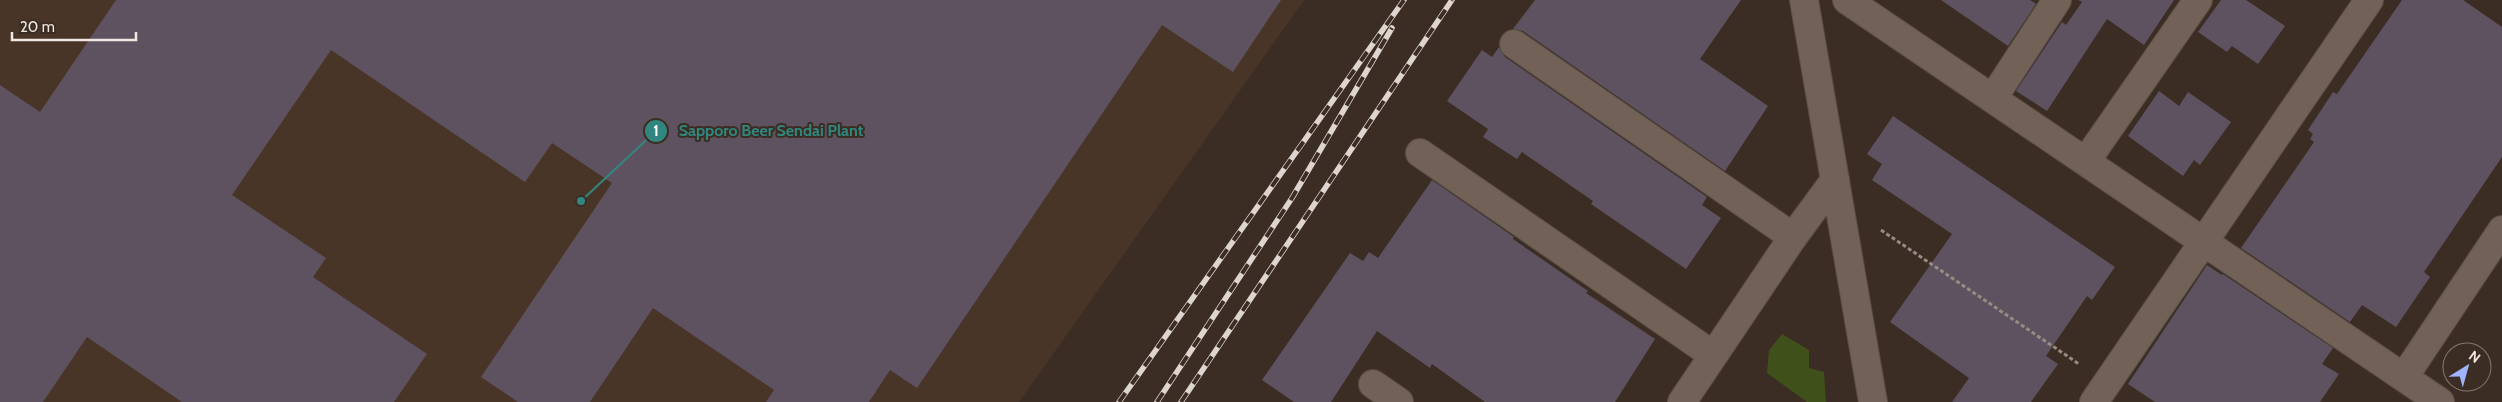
<svg xmlns="http://www.w3.org/2000/svg" width="2502" height="402" font-family="Cabin,sans-serif">
<rect width="100%" height="100%" fill="#3b2d23"/>
<polygon fill="#493528" points="0,0 1304,0 1019,402 0,402"/>
<polygon fill="#3f501b" points="1782,334 1809,350 1809,368 1824,372 1826,402 1807,402 1767,373 1769,350"/>
<g fill="#5e5260">
<polygon points="116,0 1281,0 1233,72 1162,25 917,388 890,370 869,402 766,402 774,390 653,308 590,402 518,402 481,377 612,183 552,143 525,182 331,50 232,195 326,258 313,277 427,354 394,402 182,402 87,337 43,402 0,402 0,85 40,112"/>
<polygon points="1535,0 1741,0 1700,59 1768,106 1725,171 1523,31 1513,29"/>
<polygon points="1941,0 2030,0 2036,4 2008,46"/>
<polygon points="2078,0 2174,0 2144,45 2107,19 2047,111 2016,91 2062,22 2066,25 2082,2"/>
<polygon points="2221,0 2246,0 2285,26 2258,64 2232,46 2227,52 2198,32"/>
<polygon points="2402,0 2463,0 2502,27 2502,157 2424,272 2430,277 2396,327 2362,305 2350,322 2241,248 2314,142 2310,139 2313,134 2308,130 2333,92 2337,94"/>
<polygon points="1499,47 1505,57 1707,197 1702,205 1721,218 1686,269 1591,204 1593,201 1522,152 1517,159 1483,137 1488,129 1447,101 1482,50 1492,57"/>
<polygon points="2159,91 2179,106 2188,92 2231,122 2200,165 2194,160 2183,176 2128,136"/>
<polygon points="1893,116 2115,267 2092,300 2087,296 2046,356 2058,364 2031,402 1952,402 1969,378 1890,322 1952,234 1872,180 1882,164 1867,154"/>
<polygon points="1432,180 1514,237 1513,239 1588,291 1586,293 1655,339 1615,402 1485,402 1432,364 1430,368 1377,331 1331,402 1294,402 1262,380 1350,253 1363,261 1369,252 1378,258"/>
<polygon points="2207,265 2222,275 2223,274 2333,348 2322,364 2339,374 2320,402 2155,402 2128,384"/>
</g>
<g fill="none" stroke-linecap="round" stroke-linejoin="round">
<defs>
<g id="street">
<polyline points="1804,0 1873,402"/>
<polyline points="1847,0 2440,402"/>
<polyline points="1514,44 1793,237"/>
<polyline points="1993,98 2057,0"/>
<polyline points="1420,153 1713,355"/>
<polyline points="2086,161 2198,0"/>
<polyline points="2404,377 2502,230"/>
<polyline points="1373,384 1399,402"/>
<polyline points="1682,402 1793,237 1835,180"/>
<polyline points="2094,402 2369,0"/>
</g>
</defs>
<use href="#street" stroke="#584c44" stroke-width="30"/>
<polyline stroke="#978b83" stroke-width="3" stroke-dasharray="4 2.5" stroke-linecap="butt" points="1881,230 2079,364"/>
<use href="#street" stroke="#716157" stroke-width="28"/>
<defs>
<g id="rail">
<polyline points="1119,402 1404,0"/>
<polyline points="1157,402 1292,198 1392,28"/>
<polyline points="1181,402 1452,0"/>
</g>
</defs>
<use href="#rail" stroke="#dfd5cf" stroke-width="5.5"/>
<use href="#rail" stroke="#3b2d23" stroke-width="4" stroke-dasharray="11" stroke-linecap="butt"/>
</g>
<path fill="none" stroke="#31877f" stroke-width="2" d="M581 201L656 131"/>
<g fill="#31877f" stroke="#3b2d23" stroke-width="2">
<circle cx="581" cy="201" r="5"/>
<circle cx="656" cy="131" r="12"/>
</g>
<g font-size="15" text-anchor="middle" font-weight="bold" fill="#fff">
<text x="656" y="136">1</text>
</g>
<g font-size="16" text-anchor="middle" font-weight="bold" fill="#31877f" stroke="#3b2d23" stroke-width="4" stroke-linejoin="round" paint-order="stroke">
<text x="771" y="136">Sapporo Beer Sendai Plant</text>
</g>
<g transform="translate(2467 367) rotate(37)"><circle r="24" fill="#3b2d23" stroke="#84786f"/>
<path d="M0-4L9 19L0 12L-9 19Z" fill="#a1b3fd"/>
<text y="-8" font-size="14" font-weight="bold" text-anchor="middle" fill="#f1e8e2">N</text>
</g>
<path d="M12 32v8h124v-8" fill="none" stroke="#f1e8e2" stroke-width="2.5"/>
<text x="20" y="32" font-size="15" fill="#f1e8e2" stroke="#3b2d23" stroke-width="4" paint-order="stroke">20 m</text>
</svg>
